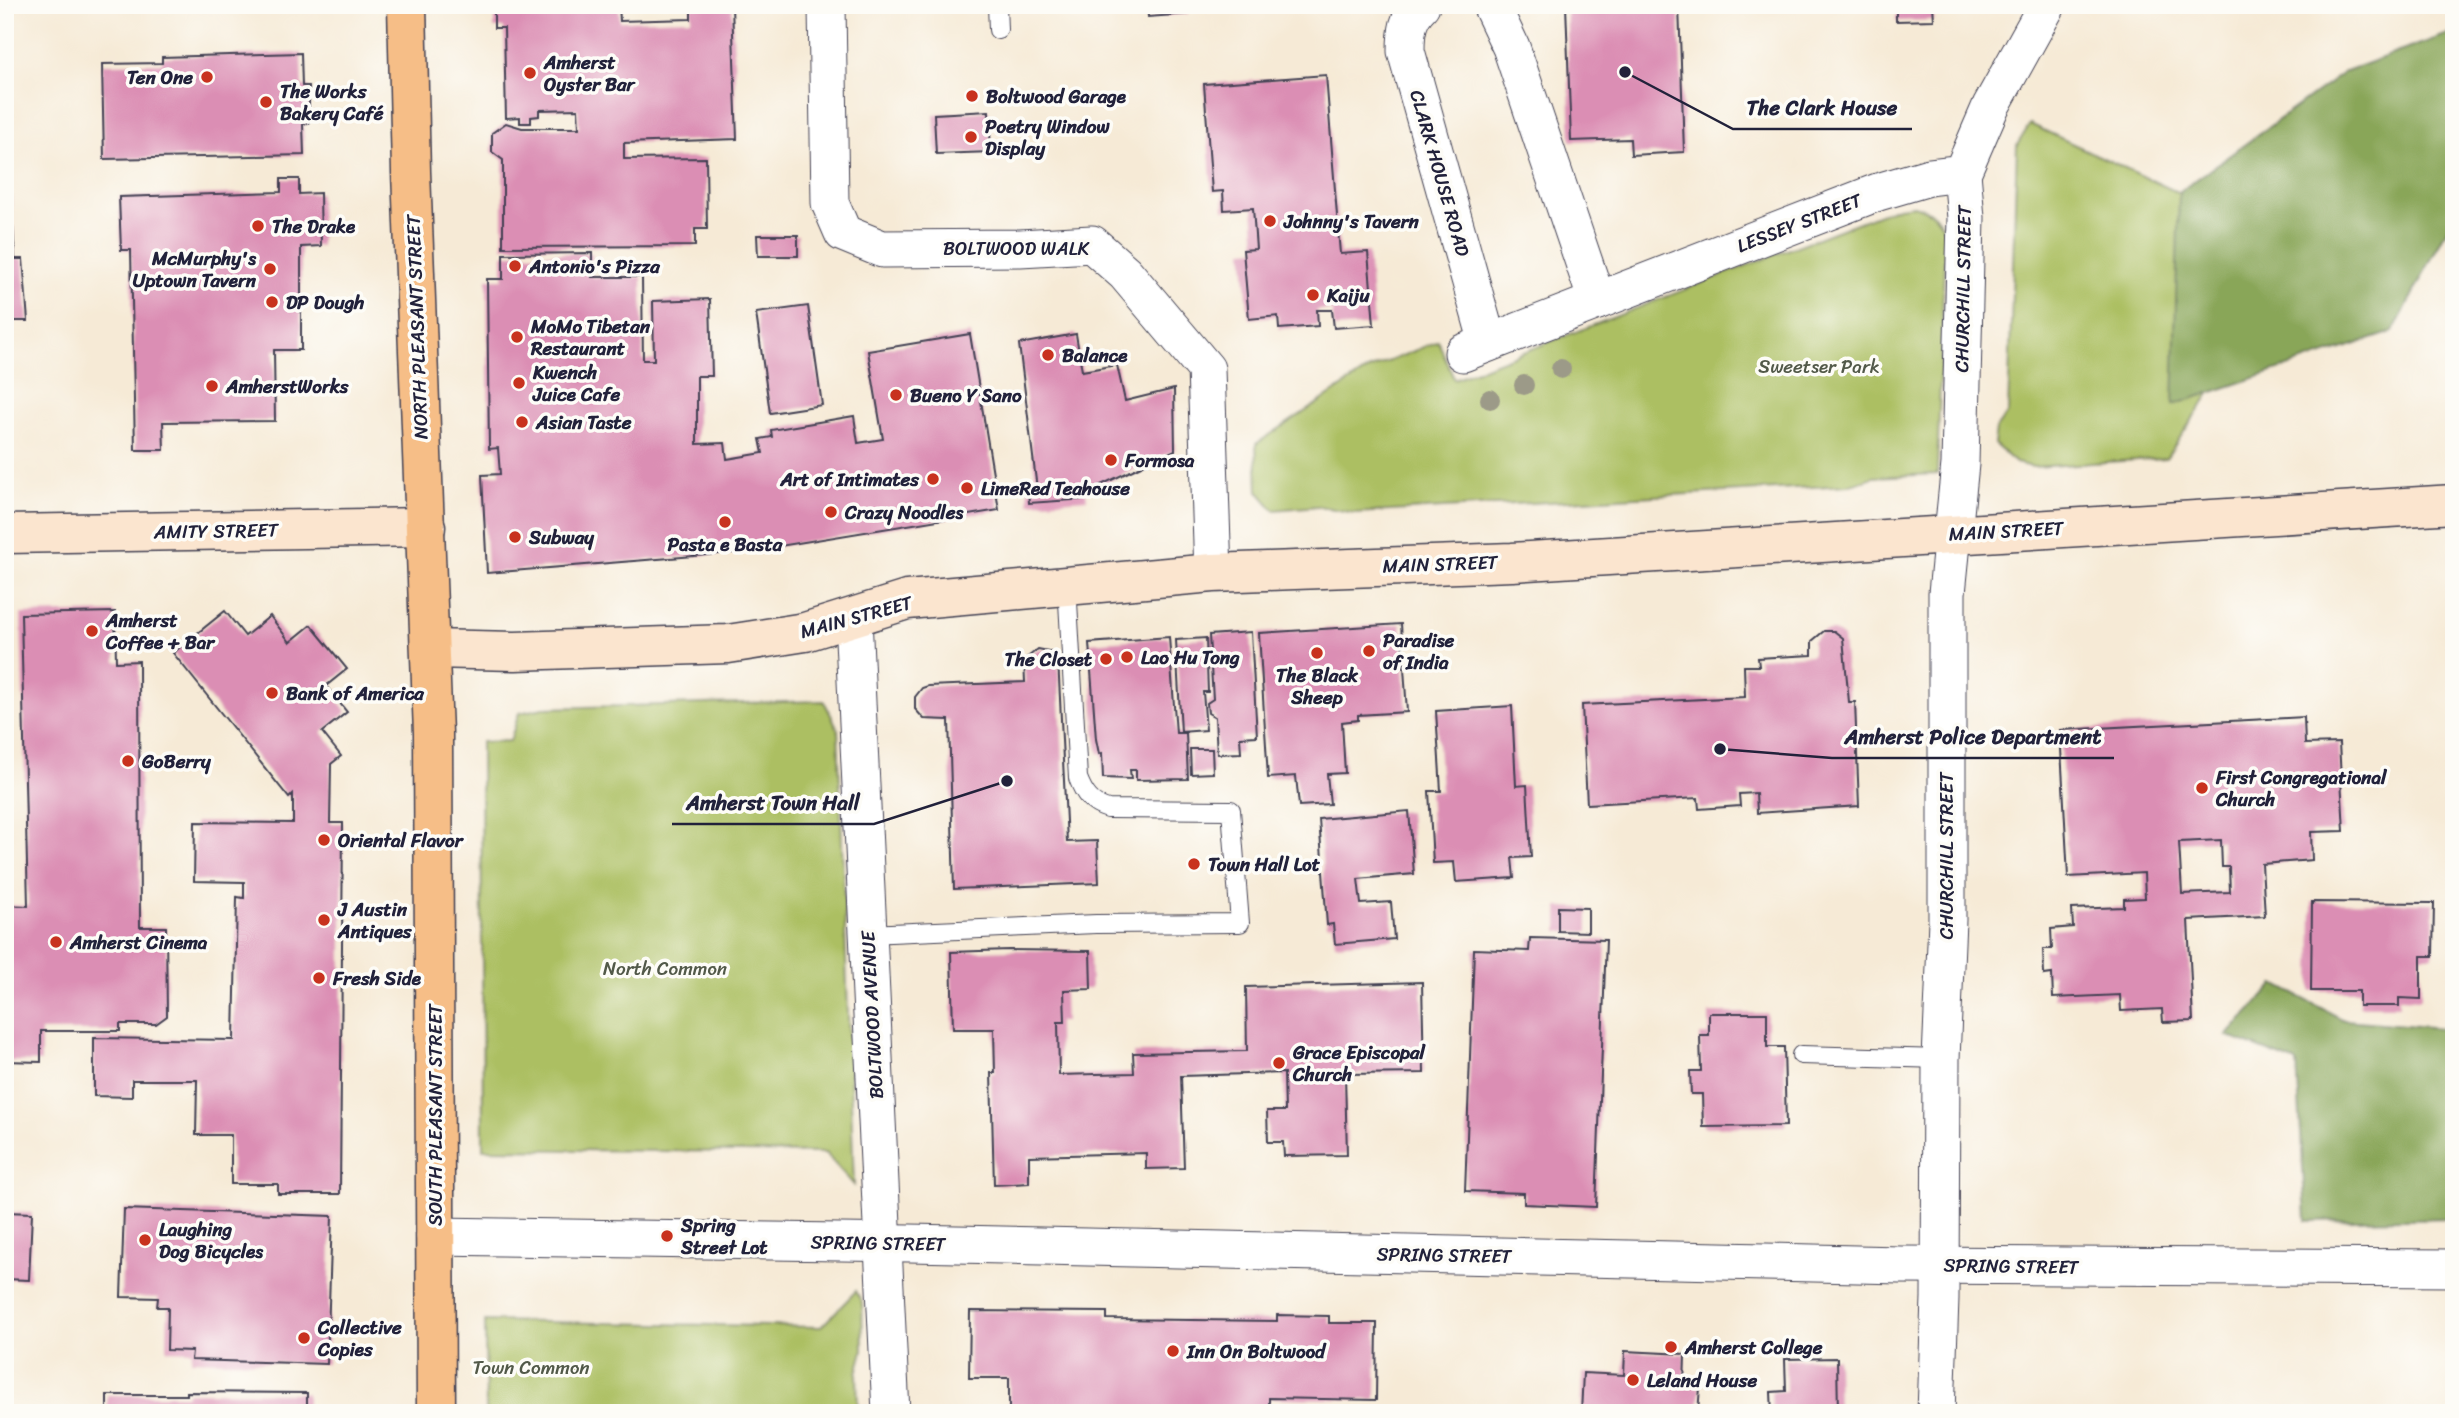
<svg xmlns="http://www.w3.org/2000/svg" width="2459" height="1418" font-family="Sriracha,sans-serif">
<rect width="100%" height="100%" fill="#fdfcf7"/>
<filter id="ink" filterUnits="userSpaceOnUse"><feTurbulence type="fractalNoise" baseFrequency=".0143" numOctaves="2"/><feDisplacementMap in="SourceGraphic" scale="14" xChannelSelector="R" yChannelSelector="G"/><feConvolveMatrix kernelMatrix="1 2 1 2 8 2 1 2 1" color-interpolation-filters="sRGB"/></filter>
<filter id="wash" filterUnits="userSpaceOnUse"><feTurbulence type="fractalNoise" baseFrequency=".00686" numOctaves="4" result="noise"/><feDisplacementMap in="SourceGraphic" scale="28" xChannelSelector="R" yChannelSelector="G"/><feGaussianBlur stdDeviation="1.57" result="paint"/><feColorMatrix in="noise" values="0 0 0 0 0 0 0 0 0 0 0 0 0 0 0 0 0 1.4 0 .05"/><feComposite in="paint" operator="in"/></filter>
<g filter="url(#wash)">
<rect width="100%" height="100%" fill="#f6ead6"/>
<g fill="#acbf62" stroke="#67704e" stroke-width="2">
<polygon points="2030,124 2307,252 2166,458 2033,467 2016,463 1994,444 1996,429 2008,412 2017,145"/>
<path d="M1914 205C1930 210 1939 216 1945 232L1937 474 1873 477 1848 485 1355 513 1318 506 1274 510 1258 491 1256 444 1368 370 1438 341 1454 379 1898 207Z"/>
<polygon points="824,701 838,729 854,1185 825,1153 483,1149 481,742 510,741 519,713 543,708"/>
<polygon points="856,1291 862,1303 863,1351 857,1373 858,1413 486,1413 485,1321 821,1327"/>
</g>
<g fill="#89a658" stroke="#56644a" stroke-width="2">
<polygon points="2454,32 2454,216 2393,332 2173,405 2179,192 2346,71"/>
<polygon points="2275,984 2344,1020 2454,1029 2454,1218 2306,1221 2297,1063 2227,1036"/>
</g>
<g id="blocks">
<g fill="#db8eb4" fill-rule="evenodd">
<polygon points="494,5 619,5 620,21 691,19 691,7 732,6 737,139 624,143 624,159 706,158 707,229 695,229 695,246 503,247 503,160 492,152 492,133 506,123 522,128 579,128 578,109 539,110 539,116 531,117 531,123 520,123 520,117 506,118 504,28 494,28"/>
<polygon points="1147,5 1187,5 1188,14 1148,17"/>
<polygon points="1566,5 1679,5 1684,152 1631,155 1630,139 1571,141"/>
<polygon points="1891,5 1933,5 1934,20 1896,21 1896,9"/>
<polygon points="301,53 302,86 309,86 309,123 303,124 304,155 104,159 102,64 162,63 162,57"/>
<polygon points="1326,75 1340,254 1368,252 1374,325 1334,328 1332,310 1317,310 1318,326 1279,329 1278,316 1249,319 1243,250 1256,249 1253,208 1224,210 1223,191 1212,192 1204,84"/>
<polygon points="5,91 15,259 23,259 28,321 5,321"/>
<polygon points="989,111 991,152 936,154 934,114"/>
<polygon points="281,179 299,179 299,194 320,193 321,246 301,247 301,350 274,350 275,421 163,422 164,450 135,450 131,250 121,250 119,197 281,192"/>
<polygon points="757,235 798,235 798,256 758,256"/>
<polygon points="592,253 592,277 642,277 643,360 654,360 653,301 710,299 712,376 697,376 697,444 725,443 727,459 763,453 760,439 772,437 771,430 854,416 858,443 883,439 868,351 970,334 999,510 743,552 487,573 482,475 500,474 498,448 489,449 487,279 503,279 503,254"/>
<polygon points="808,306 822,405 770,413 756,313"/>
<polygon points="1076,334 1082,371 1117,365 1125,401 1174,389 1175,450 1086,492 1087,499 1029,503 1028,489 1037,489 1019,344"/>
<polygon points="225,611 245,636 270,616 290,642 311,625 347,669 326,686 347,712 322,732 341,756 331,764 330,823 343,823 340,1194 278,1194 278,1184 231,1184 231,1135 196,1135 197,1080 132,1080 132,1097 94,1096 94,1038 234,1040 237,897 244,898 244,882 194,881 195,822 293,823 293,794 289,798 173,653"/>
<polygon points="115,612 116,662 139,661 140,927 166,927 167,1016 156,1024 120,1024 120,1031 41,1031 41,1062 5,1061 5,905 28,906 21,614"/>
<polygon points="1401,624 1407,712 1358,715 1358,720 1342,722 1345,773 1327,774 1330,804 1299,806 1296,776 1268,778 1259,633"/>
<polygon points="1824,631 1834,631 1843,638 1849,702 1855,702 1859,806 1757,813 1756,793 1739,794 1740,806 1699,809 1698,798 1587,804 1582,705 1745,697 1744,666 1759,666 1758,658 1812,655 1812,641"/>
<polygon points="1251,632 1257,736 1240,737 1241,753 1217,754 1215,717 1208,713 1207,703 1213,699 1209,635"/>
<polygon points="1169,637 1176,733 1186,733 1188,779 1136,780 1136,770 1130,770 1131,779 1103,778 1102,753 1099,754 1096,739 1089,643"/>
<polygon points="1206,638 1208,692 1203,692 1206,730 1181,732 1176,640"/>
<polygon points="1038,649 1053,652 1058,658 1067,842 1097,841 1099,883 954,889 949,720 924,719 915,709 915,697 922,688 928,686 1025,682 1024,660"/>
<polygon points="1512,706 1516,786 1527,785 1531,857 1512,858 1514,878 1456,882 1454,862 1433,863 1429,791 1441,791 1436,711"/>
<path d="M2304 717 2305 744 2339 743 2344 831 2311 832 2312 860 2262 864 2265 916 2188 920 2193 1021 2163 1022 2162 1009 2121 1011 2120 995 2053 998 2052 974 2044 975 2043 949H2052L2051 929 2073 927 2072 909 2124 907V899L2145 898 2144 873 2068 877 2060 730ZM2221 840 2222 867H2229L2230 892 2182 894 2179 842Z"/>
<polygon points="1190,749 1212,749 1213,773 1191,774"/>
<polygon points="1409,811 1414,874 1358,879 1361,904 1391,902 1394,939 1335,944 1333,924 1327,925 1319,819"/>
<polygon points="2312,902 2434,903 2433,956 2421,956 2421,999 2399,998 2399,1006 2359,1006 2359,991 2311,991"/>
<polygon points="1558,907 1588,908 1588,932 1558,931"/>
<polygon points="1530,938 1606,940 1596,1207 1524,1204 1524,1193 1465,1191 1474,949 1529,951"/>
<polygon points="1009,950 1090,951 1091,989 1064,990 1065,1022 1058,1022 1059,1075 1134,1073 1133,1053 1247,1051 1246,987 1422,982 1424,1073 1345,1074 1347,1155 1284,1156 1283,1142 1268,1142 1267,1111 1285,1111 1284,1073 1181,1076 1184,1168 1146,1169 1146,1153 1029,1156 1029,1183 994,1185 991,1073 995,1073 994,1029 953,1029 951,952"/>
<polygon points="1709,1013 1767,1013 1767,1047 1784,1047 1786,1126 1703,1127 1702,1094 1691,1094 1690,1071 1701,1071 1700,1035 1709,1035"/>
<polygon points="5,1091 11,1091 7,1150 5,1150"/>
<polygon points="124,1209 332,1216 327,1364 191,1360 192,1351 167,1350 168,1307 157,1307 158,1298 121,1297"/>
<polygon points="5,1212 32,1213 29,1280 5,1279"/>
<polygon points="970,1311 1107,1312 1107,1319 1277,1321 1277,1315 1329,1316 1329,1323 1377,1323 1376,1400 1269,1398 1269,1413 1040,1413 1040,1409 1009,1409 1009,1378 969,1378"/>
<polygon points="1625,1351 1685,1354 1684,1386 1700,1387 1698,1413 1581,1413 1583,1373 1624,1375"/>
<polygon points="1837,1358 1838,1413 1772,1413 1771,1392 1786,1391 1785,1359"/>
<polygon points="187,1392 307,1393 307,1413 107,1413 107,1395 187,1395"/>
</g>
</g>
</g>
<g filter="url(#ink)">
<use href="#blocks" fill-opacity="0" stroke="#424052" stroke-width="2"/>
<g fill="none" stroke-linecap="round" stroke-linejoin="round">
<defs>
<g id="service">
<polyline points="997,5 998,30"/>
<path d="M868 934 1096 924 1240 923 1231 810 1108 809C1091 804 1084 794 1078 778L1067 584"/>
<polyline points="1801,1055 1941,1059"/>
</g>
<g id="minor">
<polyline points="827,5 830,203 843,233 882,249 1020,248 1092,244 1125,273 1206,369 1213,573"/>
<path d="M1421 5C1407 18 1406 33 1406 51L1488 343"/>
<polyline points="1491,5 1511,47 1597,301"/>
<polyline points="1463,353 1878,192 1929,177 1962,173 1991,106 2047,5"/>
<polyline points="853,618 891,1413"/>
<polyline points="435,1236 910,1243 1901,1265 2454,1268"/>
<polyline points="1936,1413 1940,1298 1941,1059 1947,920 1947,593 1960,464 1966,218 1962,173"/>
</g>
<g id="secondary">
<polyline points="5,534 426,527"/>
<polyline points="431,649 515,651 728,644 805,632 907,600 1213,573 1512,562 2454,504"/>
</g>
<polyline id="primary" points="407,5 411,172 433,733 436,1413"/>
</defs>
<use href="#service" stroke="#424052" stroke-width="20"/>
<use href="#minor" stroke="#424052" stroke-width="39"/>
<use href="#secondary" stroke="#424052" stroke-width="41"/>
<use href="#primary" stroke="#424052" stroke-width="41"/>
<use href="#service" stroke="#fff" stroke-width="18"/>
<use href="#minor" stroke="#fff" stroke-width="37"/>
<use href="#secondary" stroke="#fbe5cf" stroke-width="38"/>
<use href="#primary" stroke="#f6be87" stroke-width="38"/>
</g>
<g fill="#9c9a88">
<circle cx="1561" cy="369" r="10"/>
<circle cx="1524" cy="385" r="10"/>
<circle cx="1490" cy="399" r="10"/>
</g>
</g>
<g fill="#c8321e" stroke="#fdfcf7" stroke-width="2.5">
<circle cx="530" cy="73" r="7"/>
<circle cx="207" cy="77" r="7"/>
<circle cx="972" cy="96" r="7"/>
<circle cx="266" cy="102" r="7"/>
<circle cx="971" cy="137" r="7"/>
<circle cx="1270" cy="221" r="7"/>
<circle cx="258" cy="226" r="7"/>
<circle cx="515" cy="266" r="7"/>
<circle cx="270" cy="269" r="7"/>
<circle cx="1313" cy="295" r="7"/>
<circle cx="272" cy="302" r="7"/>
<circle cx="517" cy="337" r="7"/>
<circle cx="1048" cy="355" r="7"/>
<circle cx="519" cy="383" r="7"/>
<circle cx="212" cy="386" r="7"/>
<circle cx="896" cy="395" r="7"/>
<circle cx="522" cy="422" r="7"/>
<circle cx="1111" cy="460" r="7"/>
<circle cx="933" cy="479" r="7"/>
<circle cx="967" cy="488" r="7"/>
<circle cx="831" cy="512" r="7"/>
<circle cx="725" cy="522" r="7"/>
<circle cx="515" cy="537" r="7"/>
<circle cx="92" cy="631" r="7"/>
<circle cx="1369" cy="651" r="7"/>
<circle cx="1317" cy="653" r="7"/>
<circle cx="1127" cy="657" r="7"/>
<circle cx="1106" cy="659" r="7"/>
<circle cx="272" cy="693" r="7"/>
<circle cx="128" cy="761" r="7"/>
<circle cx="2202" cy="788" r="7"/>
<circle cx="324" cy="840" r="7"/>
<circle cx="1194" cy="864" r="7"/>
<circle cx="324" cy="920" r="7"/>
<circle cx="56" cy="942" r="7"/>
<circle cx="319" cy="978" r="7"/>
<circle cx="1279" cy="1063" r="7"/>
<circle cx="667" cy="1236" r="7"/>
<circle cx="145" cy="1240" r="7"/>
<circle cx="304" cy="1338" r="7"/>
<circle cx="1671" cy="1347" r="7"/>
<circle cx="1173" cy="1351" r="7"/>
<circle cx="1633" cy="1380" r="7"/>
</g>
<g text-anchor="middle" dominant-baseline="central" stroke-width="7" stroke-linejoin="round" paint-order="stroke">
<g font-size="19" font-weight="bold" fill="#22223b" stroke="#fdfcf7" text-anchor="start">
<text x="544" y="62">Amherst<tspan x="544" dy="22">Oyster Bar</tspan></text>
<text x="193" y="77" text-anchor="end">Ten One</text>
<text x="280" y="91">The Works<tspan x="280" dy="22">Bakery Café</tspan></text>
<text x="986" y="96">Boltwood Garage</text>
<text x="985" y="126">Poetry Window<tspan x="985" dy="22">Display</tspan></text>
<text x="1284" y="221">Johnny's Tavern</text>
<text x="272" y="226">The Drake</text>
<text x="256" y="258" text-anchor="end">McMurphy's<tspan x="256" dy="22">Uptown Tavern</tspan></text>
<text x="529" y="266">Antonio's Pizza</text>
<text x="1327" y="295">Kaiju</text>
<text x="286" y="302">DP Dough</text>
<text x="531" y="326">MoMo Tibetan<tspan x="531" dy="22">Restaurant</tspan></text>
<text x="1062" y="355">Balance</text>
<text x="533" y="372">Kwench<tspan x="533" dy="22">Juice Cafe</tspan></text>
<text x="226" y="386">AmherstWorks</text>
<text x="910" y="395">Bueno Y Sano</text>
<text x="536" y="422">Asian Taste</text>
<text x="1125" y="460">Formosa</text>
<text x="919" y="479" text-anchor="end">Art of Intimates</text>
<text x="981" y="488">LimeRed Teahouse</text>
<text x="845" y="512">Crazy Noodles</text>
<text x="529" y="537">Subway</text>
<text x="725" y="544" text-anchor="middle">Pasta e Basta</text>
<text x="106" y="620">Amherst<tspan x="106" dy="22">Coffee + Bar</tspan></text>
<text x="1383" y="640">Paradise<tspan x="1383" dy="22">of India</tspan></text>
<text x="1141" y="657">Lao Hu Tong</text>
<text x="1092" y="659" text-anchor="end">The Closet</text>
<text x="1317" y="675" text-anchor="middle">The Black<tspan x="1317" dy="22">Sheep</tspan></text>
<text x="286" y="693">Bank of America</text>
<text x="142" y="761">GoBerry</text>
<text x="2216" y="777">First Congregational<tspan x="2216" dy="22">Church</tspan></text>
<text x="338" y="840">Oriental Flavor</text>
<text x="1208" y="864">Town Hall Lot</text>
<text x="338" y="909">J Austin<tspan x="338" dy="22">Antiques</tspan></text>
<text x="70" y="942">Amherst Cinema</text>
<text x="333" y="978">Fresh Side</text>
<text x="1293" y="1052">Grace Episcopal<tspan x="1293" dy="22">Church</tspan></text>
<text x="681" y="1225">Spring<tspan x="681" dy="22">Street Lot</tspan></text>
<text x="159" y="1229">Laughing<tspan x="159" dy="22">Dog Bicycles</tspan></text>
<text x="318" y="1327">Collective<tspan x="318" dy="22">Copies</tspan></text>
<text x="1685" y="1347">Amherst College</text>
<text x="1187" y="1351">Inn On Boltwood</text>
<text x="1647" y="1380">Leland House</text>
</g>
<g font-size="19" fill="#22223b" stroke="#fdfcf7">
<text transform="translate(1440 173) rotate(74)">CLARK HOUSE ROAD</text>
<text transform="translate(1799 223) rotate(-21)">LESSEY STREET</text>
<text x="1016" y="248">BOLTWOOD WALK</text>
<text transform="translate(1963 289) rotate(-89)">CHURCHILL STREET</text>
<text transform="translate(417 327) rotate(-92)">NORTH PLEASANT STREET</text>
<text transform="translate(216 531) rotate(-1)">AMITY STREET</text>
<text transform="translate(2006 531) rotate(-3)">MAIN STREET</text>
<text transform="translate(1440 564) rotate(-2)">MAIN STREET</text>
<text transform="translate(856 617) rotate(-15)">MAIN STREET</text>
<text transform="translate(1946 856) rotate(-90)">CHURCHILL STREET</text>
<text transform="translate(872 1015) rotate(-93)">BOLTWOOD AVENUE</text>
<text transform="translate(435 1115) rotate(-90)">SOUTH PLEASANT STREET</text>
<text transform="translate(878 1243) rotate(1)">SPRING STREET</text>
<text transform="translate(1444 1255) rotate(1)">SPRING STREET</text>
<text transform="translate(2011 1266) rotate(1)">SPRING STREET</text>
</g>
<g font-size="19" fill="#525949" stroke="#fdfcf7">
<text x="1819" y="366">Sweetser Park</text>
<text x="665" y="968">North Common</text>
<text x="531" y="1367">Town Common</text>
</g>
</g>
<path fill="none" stroke="#22223b" stroke-width="2.5" d="M1625 72L1733 129H1912M1720 749L1832 758H2114M1007 781L874 824H672"/>
<g fill="#22223b" stroke="#fdfcf7" stroke-width="2.5">
<circle cx="1625" cy="72" r="7"/>
<circle cx="1720" cy="749" r="7"/>
<circle cx="1007" cy="781" r="7"/>
</g>
<g font-size="21" text-anchor="middle" font-weight="bold" fill="#22223b" stroke="#fdfcf7" stroke-width="7" stroke-linejoin="round" paint-order="stroke">
<text x="1822" y="115">The Clark House</text>
<text x="1973" y="744">Amherst Police Department</text>
<text x="773" y="810">Amherst Town Hall</text>
</g>
<rect width="2459" height="1418" fill="none" stroke="#fdfcf7" stroke-width="28"/>
</svg>
